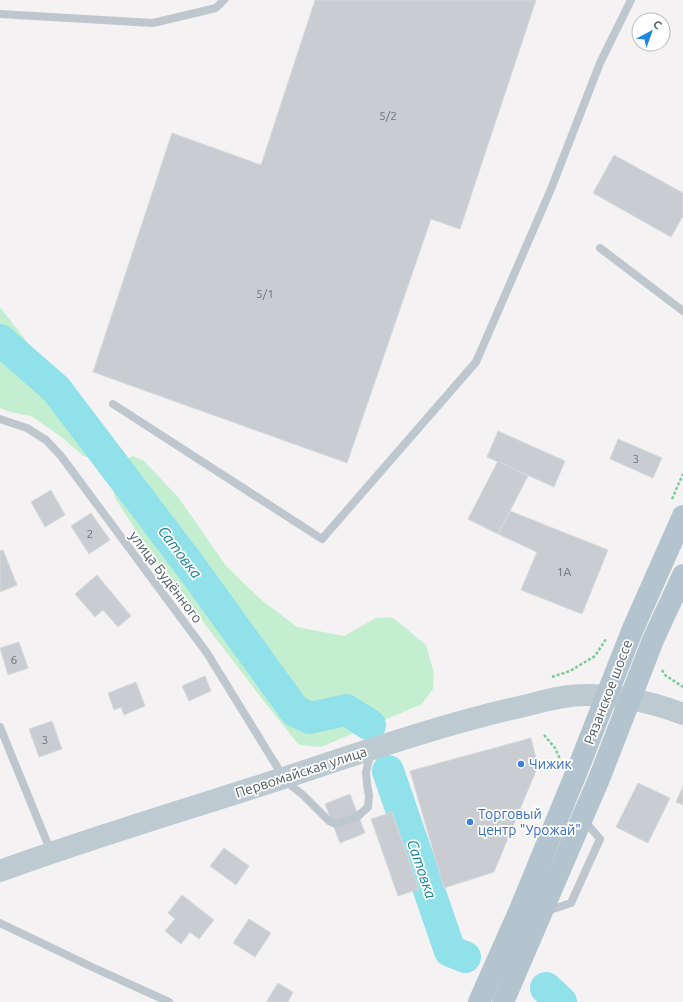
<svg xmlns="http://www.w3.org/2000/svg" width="683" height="1002" font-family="Ubuntu,sans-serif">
<rect width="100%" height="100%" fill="#f4f2f2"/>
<g fill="#c3efd0">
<polygon points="0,307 61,386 85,411 101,432 108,446 96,459 83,456 63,438 31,416 10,412 0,408"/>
<polygon points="133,456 144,461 178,497 227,567 259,598 297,627 344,636 376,618 392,617 426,645 434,673 433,689 422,704 321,747 299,745 270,709 151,554 115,498 111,474 124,460"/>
</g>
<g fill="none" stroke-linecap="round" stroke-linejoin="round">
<g stroke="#91e1ea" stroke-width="32">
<polyline points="0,340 56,389 191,567 295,711 310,718 346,710 370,725"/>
<polyline points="388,771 450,951 465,957"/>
<polyline points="546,988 561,1002"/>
</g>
</g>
<g fill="#c9cdd1" stroke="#d6d9dd">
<polygon points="315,0 536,0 460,229 431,219 347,463 93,372 172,133 261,165"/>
<polygon points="614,155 683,193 683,216 671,237 593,193"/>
<polygon points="498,431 565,461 554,487 487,457"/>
<polygon points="618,439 662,458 653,478 610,459"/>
<polygon points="498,461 528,476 498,534 468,519"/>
<polygon points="51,490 65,515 45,527 31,502"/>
<polygon points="510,511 608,550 582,614 521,590 537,552 498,534"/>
<polygon points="91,513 110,540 89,554 71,526"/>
<polygon points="3,550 17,585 0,592 0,551"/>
<polygon points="97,575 131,616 118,627 103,610 95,617 75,594"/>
<polygon points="19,642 28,668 8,675 0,648"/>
<polygon points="205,676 211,691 189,701 182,686"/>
<polygon points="136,682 145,706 124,715 121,707 114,710 108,693"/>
<polygon points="52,721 62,749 39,757 29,729"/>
<polygon points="531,738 538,766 494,872 444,888 410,771"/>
<polygon points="638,783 670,798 648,843 616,827"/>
<polygon points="683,786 683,805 676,802"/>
<polygon points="350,794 365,833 340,843 325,804"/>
<polygon points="392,812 419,889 398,896 371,819"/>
<polygon points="224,848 249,866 236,885 210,866"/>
<polygon points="182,895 214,920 199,939 190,932 181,944 165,931 175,919 168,913"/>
<polygon points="249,919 271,933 255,957 233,943"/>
<polygon points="278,983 293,992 288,1002 268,1002 267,1001"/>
</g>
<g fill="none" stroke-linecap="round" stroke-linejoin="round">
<g stroke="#7bcc9c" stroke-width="2.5" stroke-dasharray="3 2" stroke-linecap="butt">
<polyline points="672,499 683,474"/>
<polyline points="662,670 665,675 683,687"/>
<polyline points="552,677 570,671 595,656 606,639"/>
<polyline points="544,735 555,748 560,759"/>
</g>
<g stroke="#bec7ce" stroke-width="8">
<polyline points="0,14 153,23 216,8 224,0"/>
<polyline points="600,248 683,311"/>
<polyline points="113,404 322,539 476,362 551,189 600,63 631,0"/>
<polyline points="0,419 27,428 46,440 61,456 207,653 279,770 283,779 303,795 329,821 336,824 357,817 368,807 369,796 367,784 366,772 371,752"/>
<polyline points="0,727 51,852"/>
<polyline points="544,912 571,903 600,839 583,819"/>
<polyline points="0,923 92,967 169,1002"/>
</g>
<path stroke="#becad2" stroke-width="22" d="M0 871C106 832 216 801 323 765 387 744 450 723 515 708 538 703 561 695 585 695 618 695 652 702 683 714"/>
<g stroke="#b3c4cf" stroke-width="22">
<polyline points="479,1002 519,912 577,771 632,631 683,516"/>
<polyline points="503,1002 599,779 653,640 683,575"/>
</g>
</g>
<g fill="#3f7fe0" stroke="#fff" stroke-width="1.5">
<circle cx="521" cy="764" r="4"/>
<circle cx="470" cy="822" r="4"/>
</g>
<g text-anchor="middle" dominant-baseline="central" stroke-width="3.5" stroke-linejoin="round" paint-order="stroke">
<g font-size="12" fill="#6a747c">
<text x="388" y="115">5/2</text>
<text x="265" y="293">5/1</text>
<text x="636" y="458">3</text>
<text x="90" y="533">2</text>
<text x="564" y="571">1А</text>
<text x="14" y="659">6</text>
<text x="45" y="739">3</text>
</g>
<g font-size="14" fill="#4a575f" stroke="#fff">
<text transform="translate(166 577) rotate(53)">улица Будённого</text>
<text transform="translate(608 692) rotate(-69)">Рязанское шоссе</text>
<text transform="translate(301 772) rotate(-18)">Первомайская улица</text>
</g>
<g font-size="14" fill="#366cbe" stroke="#fff" text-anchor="start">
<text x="529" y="764">Чижик</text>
<text x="478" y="814">Торговый<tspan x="478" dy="16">центр "Урожай"</tspan></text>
</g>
<g font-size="15" font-style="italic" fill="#117f8c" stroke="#fff">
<text transform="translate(180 552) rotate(53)">Сатовка</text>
<text transform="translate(422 869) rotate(71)">Сатовка</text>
</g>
</g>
<g transform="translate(651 32) rotate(41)"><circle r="19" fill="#ffffff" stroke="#b7bcbf"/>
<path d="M0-3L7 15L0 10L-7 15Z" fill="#1f87e0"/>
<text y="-6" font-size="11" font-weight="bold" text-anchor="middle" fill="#4a575f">С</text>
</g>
</svg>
